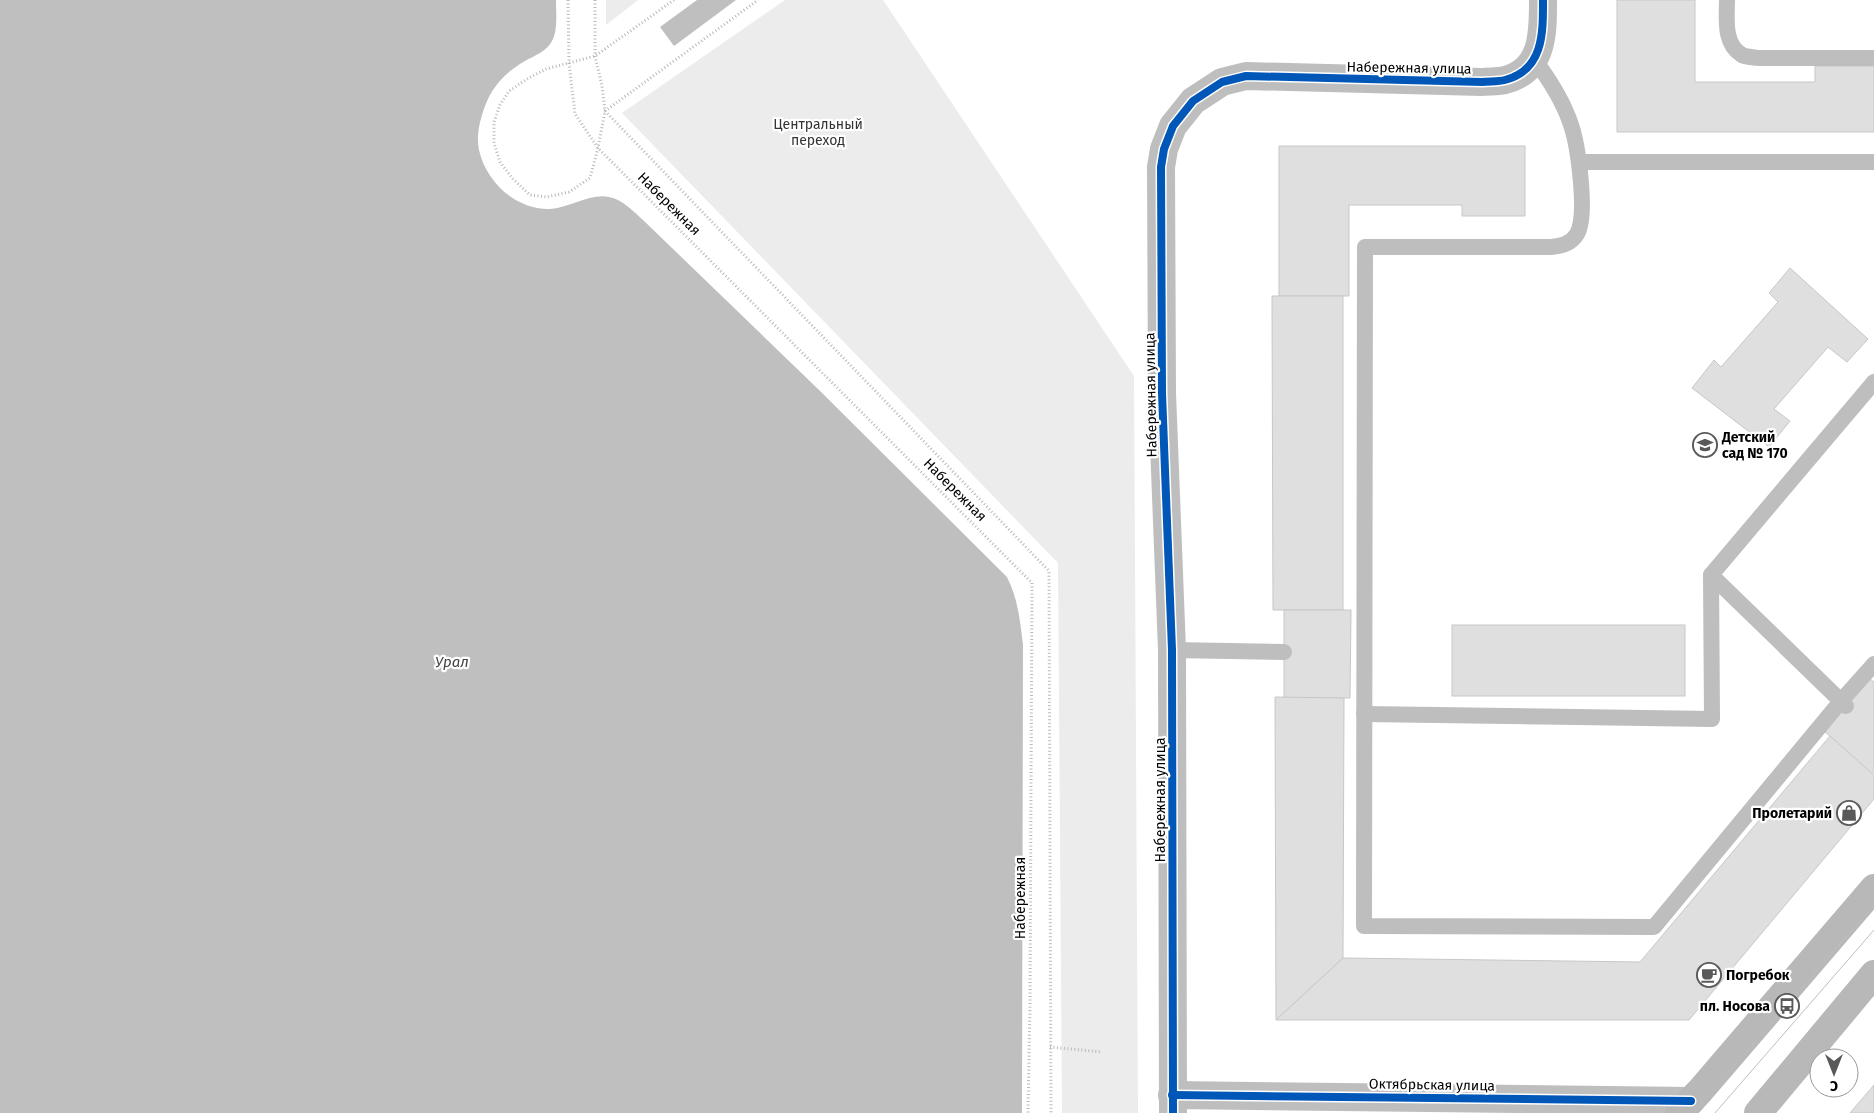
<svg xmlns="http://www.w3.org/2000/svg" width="1874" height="1113" font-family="'Fira Sans',sans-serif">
<rect width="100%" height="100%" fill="#fff"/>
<g fill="#ececec">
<polygon points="606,0 638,0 606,25"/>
<polygon points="785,0 883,0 1134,376 1138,1113 1062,1113 1058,563 622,113"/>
</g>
<g fill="#bfbfbf">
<path d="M0 0H556C556 13 558 30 552 41 547 51 534 56 525 61 506 72 493 85 485 106 480 120 476 135 479 150 486 182 516 210 550 209 569 208 591 193 609 197 622 199 634 212 643 220L817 388 1007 577C1018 599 1020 620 1023 645L1022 1113H0Z"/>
<polygon points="697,0 736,0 674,46 660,27"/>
</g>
<g fill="#dfdfdf" stroke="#c7c7c7">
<polygon points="1617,0 1695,0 1695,82 1815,82 1815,66 1874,66 1874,132 1617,132"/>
<polygon points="1279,146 1525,146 1525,216 1462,216 1462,205 1349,205 1349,296 1279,296"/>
<polygon points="1790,268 1868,339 1847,362 1828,347 1774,409 1790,421 1769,447 1692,388 1714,360 1721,367 1778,302 1769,293"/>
<polygon points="1272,296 1343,296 1343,610 1273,610"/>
<polygon points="1284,610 1351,610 1350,698 1284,698"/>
<rect x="1452" y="625" width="233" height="71"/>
<polygon points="1870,679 1874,682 1874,772 1872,774 1824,731"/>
<polygon points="1275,697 1344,698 1343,958 1276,1020"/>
<polygon points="1830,736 1874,775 1874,799 1689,1020 1276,1020 1343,958 1640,962"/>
<polygon points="1874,1085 1874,1113 1850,1113"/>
</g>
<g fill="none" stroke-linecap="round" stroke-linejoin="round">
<g stroke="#b9b9b9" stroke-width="3" stroke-dasharray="1 2.5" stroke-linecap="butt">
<polyline points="568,0 569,63 575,114 598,148 1032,583 1030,1005 1028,1113"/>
<polyline points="595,0 595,56 602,86 605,111 1049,571 1051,1113"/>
<polyline points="674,0 595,56 546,69 527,79 509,91 500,105 494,122 494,143 500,162 513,179 530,195 547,197 569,192 590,178 598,148 605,111 758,0"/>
<polyline points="1050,1047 1102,1052"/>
</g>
<g stroke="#bebebe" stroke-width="16">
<path d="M1727 0C1727 18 1723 44 1742 55 1746 57 1753 57 1758 58H1874"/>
<path d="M1534 59C1549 79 1562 99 1570 122 1578 143 1588 215 1577 234 1571 244 1561 246 1551 247H1365L1364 926 1654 927 1841 701 1874 664"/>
<polyline points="1580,162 1874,162"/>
<polyline points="1711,575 1846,706"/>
<polyline points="1172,650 1284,652"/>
<polyline points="1364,714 1712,719 1711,575 1874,382"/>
</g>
<polyline stroke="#bebebe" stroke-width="28" points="1172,1095 1691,1101"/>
<path stroke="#bebebe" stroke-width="28" d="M1173 1113 1172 650 1162 393 1161 167 1164 149 1173 126 1193 101 1222 82 1246 76 1482 82C1489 81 1498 82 1505 80 1544 70 1543 32 1543 0"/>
<g stroke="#b8b8b8" stroke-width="28">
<polyline points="1679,1113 1700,1091 1874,888"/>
<polyline points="1758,1113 1874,974"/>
</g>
<g stroke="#bebebe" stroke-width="1">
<polyline points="1693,1113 1874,905"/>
<polyline points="1715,1113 1874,930"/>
</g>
<defs>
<g id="cycleway">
<polyline points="1172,1095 1691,1101"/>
<path d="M1173 1113 1172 650 1162 393 1161 167 1164 149 1173 126 1193 101 1222 82 1246 76 1482 82C1489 81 1498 82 1505 80 1544 70 1543 32 1543 0"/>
</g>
</defs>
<use href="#cycleway" stroke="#fff" stroke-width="11"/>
<use href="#cycleway" stroke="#0057b8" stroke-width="8"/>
</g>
<defs>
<symbol id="school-ring" viewBox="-11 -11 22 22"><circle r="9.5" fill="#fff" stroke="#595959" stroke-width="1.5"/><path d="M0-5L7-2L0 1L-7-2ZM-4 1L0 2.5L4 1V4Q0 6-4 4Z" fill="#595959"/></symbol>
<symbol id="shop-ring" viewBox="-11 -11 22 22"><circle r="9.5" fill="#fff" stroke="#595959" stroke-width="1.5"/><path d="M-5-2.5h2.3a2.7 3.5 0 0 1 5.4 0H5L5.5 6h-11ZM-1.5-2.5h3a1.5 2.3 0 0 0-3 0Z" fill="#595959"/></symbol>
<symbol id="cafe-ring" viewBox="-11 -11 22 22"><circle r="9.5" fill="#fff" stroke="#595959" stroke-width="1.5"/><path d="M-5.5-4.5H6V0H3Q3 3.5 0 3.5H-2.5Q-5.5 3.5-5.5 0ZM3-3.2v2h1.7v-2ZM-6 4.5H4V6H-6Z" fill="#595959"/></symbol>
<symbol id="bus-ring" viewBox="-11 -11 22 22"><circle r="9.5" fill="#fff" stroke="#595959" stroke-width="1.5"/><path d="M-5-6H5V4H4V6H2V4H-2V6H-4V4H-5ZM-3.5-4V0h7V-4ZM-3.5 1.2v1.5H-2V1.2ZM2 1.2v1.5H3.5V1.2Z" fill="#595959"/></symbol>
</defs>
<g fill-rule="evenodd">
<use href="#school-ring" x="1691" y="431" width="28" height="28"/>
<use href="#shop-ring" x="1835" y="799" width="28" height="28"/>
<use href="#cafe-ring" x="1695" y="961" width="28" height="28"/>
<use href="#bus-ring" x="1773" y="992" width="28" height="28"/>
</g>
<g text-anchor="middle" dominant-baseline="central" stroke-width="4.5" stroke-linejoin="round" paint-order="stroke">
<g font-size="14" fill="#000" stroke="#fff">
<text transform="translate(1409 68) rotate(1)">Набережная улица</text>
<text transform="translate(669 204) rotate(45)">Набережная</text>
<text transform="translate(1151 395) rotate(-91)">Набережная улица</text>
<text transform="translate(955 490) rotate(45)">Набережная</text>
<text transform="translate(1160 800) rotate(-90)">Набережная улица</text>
<text transform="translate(1020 898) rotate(-90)">Набережная</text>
<text transform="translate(1432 1085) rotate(1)">Октябрьская улица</text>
</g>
<g font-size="14" fill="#333" stroke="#fff">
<text x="818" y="124">Центральный<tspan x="818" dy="16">переход</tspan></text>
</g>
<g font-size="14" font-weight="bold" fill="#000" stroke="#fff" text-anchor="start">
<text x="1722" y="437">Детский<tspan x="1722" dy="16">сад № 170</tspan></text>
<text x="1832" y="813" text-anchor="end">Пролетарий</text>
<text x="1726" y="975">Погребок</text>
<text x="1770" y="1006" text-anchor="end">пл. Носова</text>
</g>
<g font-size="15" font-style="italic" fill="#444" stroke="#fff">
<text x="452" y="662">Урал</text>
</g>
</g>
<g transform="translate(1834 1073) rotate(180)"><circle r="24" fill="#ffffff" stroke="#999999"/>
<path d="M0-4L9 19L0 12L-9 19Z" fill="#595959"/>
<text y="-8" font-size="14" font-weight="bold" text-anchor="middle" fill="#000000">С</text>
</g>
</svg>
